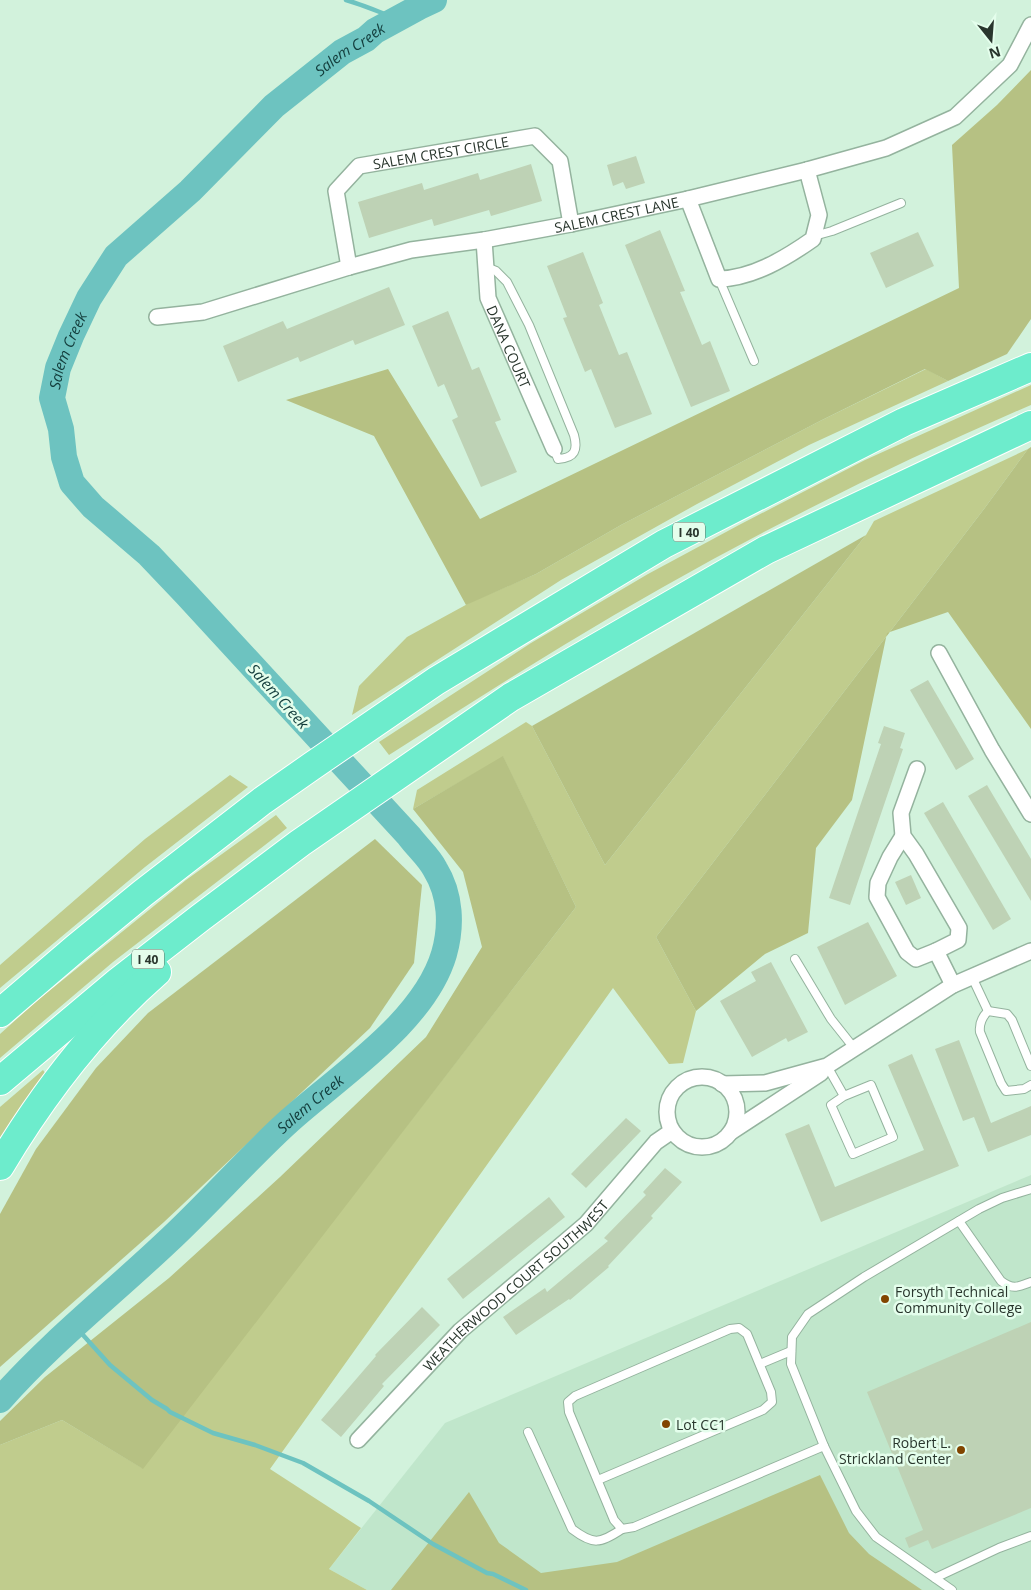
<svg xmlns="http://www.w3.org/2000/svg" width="1031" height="1590" font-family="'Open Sans',sans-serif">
<rect width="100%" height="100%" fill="#d2f2dc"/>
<polygon fill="#c0e6cb" points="1031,1175 1031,1590 367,1590 329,1569 445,1423"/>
<g fill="#c0cc8d">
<polygon points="926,369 948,381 809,445 697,504 561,580 352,715 359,686 407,637 473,601 536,574 621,525 820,421"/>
<path d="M1031 385V405C870 474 714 554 564 645 505 681 447 718 389 755L379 742 531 643 648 574 739 525 865 460Z"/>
<polygon points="1028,449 984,509 656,937 696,1011 683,1063 669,1064 613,988 270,1469 361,1528 329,1569 367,1590 0,1590 0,1445 62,1420 142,1468 576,907 503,757 413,809 417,790 526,722 532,726 605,865 866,535 874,521"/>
<polygon points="230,775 248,787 145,867 0,988 0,965 145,839"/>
<polygon points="276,815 287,828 113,962 0,1058 0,1034 38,1000 186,880"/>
<polygon points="43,1070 48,1077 0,1149 0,1107"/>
</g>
<g fill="#b6c183">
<polygon points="1031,70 1031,319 1007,354 948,381 925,369 820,421 621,525 536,574 466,605 374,436 286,400 388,369 480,519 959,288 952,145 997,105"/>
<polygon points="1031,447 1031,729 948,612 887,633 852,800 816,848 808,933 765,954 696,1011 656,937 984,509 1028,449"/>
<polygon points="866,535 605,865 532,726"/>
<polygon points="503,756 576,907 143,1469 62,1420 0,1445 0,1421 45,1377 169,1278 280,1177 426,1037 482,947 463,872 413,809"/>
<polygon points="375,839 422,885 414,963 370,1028 164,1222 0,1367 0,1214 36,1149 96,1068 148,1013"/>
<polygon points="820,1475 849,1533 869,1554 922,1590 391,1590 469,1492 499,1543 541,1573 617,1562"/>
</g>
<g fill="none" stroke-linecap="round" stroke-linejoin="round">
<g stroke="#6dc3c0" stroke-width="4.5">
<path d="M346 0C364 5 381 13 398 19"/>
<polyline points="74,1325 110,1365 152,1400 167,1409 170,1412 213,1433 255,1445 303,1463 369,1501 433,1544 487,1573 493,1574 526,1590"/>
</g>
<path stroke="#6dc3c0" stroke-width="26" id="s1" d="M0 1400C51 1342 111 1295 167 1242 209 1203 247 1159 289 1121 340 1075 424 1022 444 954 452 926 451 895 435 869 429 857 417 847 409 836L186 594 149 555 93 507 72 483 64 457 61 429 52 398 58 368 71 336 89 298 116 256 190 191 274 106 342 52 366 39 375 31 419 7 434 0"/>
</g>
<g fill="#bed2b5">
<polygon points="636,156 645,183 626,189 623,182 613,186 607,165"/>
<polygon points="531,164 542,201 491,216 489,210 434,226 432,219 369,238 358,202 422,183 424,190 478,173 480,180"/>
<polygon points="660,230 685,291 680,292 702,345 710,341 730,391 691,407 625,245"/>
<polygon points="918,232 934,266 886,288 870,253"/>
<polygon points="583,252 603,303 599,305 619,355 627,352 652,414 615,428 591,369 585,372 563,318 567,317 547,266"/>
<polygon points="389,287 405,325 355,345 353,340 300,362 298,357 238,382 223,346 283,321 287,329"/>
<polygon points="448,311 472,370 479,367 501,420 495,422 517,472 481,487 452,420 458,417 444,384 438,387 412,326"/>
<polygon points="928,680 974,759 956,770 910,690"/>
<polygon points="884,726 905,733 900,748 903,749 850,905 829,898 881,744 878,743"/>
<polygon points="987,785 1031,859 1031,901 968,796"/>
<polygon points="943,802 1011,919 993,930 924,813"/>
<polygon points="911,875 921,898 906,905 895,882"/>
<polygon points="868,922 897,976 845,1005 817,947"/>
<polygon points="771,962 808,1032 788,1042 786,1038 752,1057 720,1001 756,981 751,972"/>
<polygon points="959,1040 991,1123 1031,1106 1031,1135 988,1152 974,1117 963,1121 935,1049"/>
<polygon points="912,1054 959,1166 821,1222 785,1134 809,1124 835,1187 924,1150 888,1065"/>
<polygon points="626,1118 641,1131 586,1188 571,1174"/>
<polygon points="665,1168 682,1182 651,1216 653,1218 608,1266 609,1267 570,1300 569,1299 516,1335 503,1317 545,1288 547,1292 608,1241 604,1238 646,1195 643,1192"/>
<polygon points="549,1197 565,1217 463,1299 447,1279"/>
<polygon points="422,1307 440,1325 382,1384 384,1386 341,1437 321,1420 376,1356 375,1355"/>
<polygon points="1031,1322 1031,1508 932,1549 928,1540 909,1548 905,1538 923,1530 867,1392"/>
</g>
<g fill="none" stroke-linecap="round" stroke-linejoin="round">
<defs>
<g id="lane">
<polyline points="814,236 832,231 901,203"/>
<path d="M486 267 496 271 507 282 529 325 574 435C578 450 575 458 558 459L554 449"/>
<polyline points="719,279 754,361"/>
<polyline points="795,959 831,1019 854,1048"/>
<polyline points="972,977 988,1011"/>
<path d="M988 1011C982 1017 979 1024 980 1032L1001 1083 1006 1091 1024 1089 1031 1085"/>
<polyline points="988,1011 1007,1014 1012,1020 1031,1066"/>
<polyline points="827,1066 844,1096 871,1085 893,1137 853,1154 831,1105 844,1096"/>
<path d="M959 1221 1001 1281C1013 1290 1018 1287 1031 1282"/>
<polyline points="760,1364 791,1351"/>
<path d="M528 1432 572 1529C593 1545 600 1544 622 1529"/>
<polyline points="598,1480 763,1410 772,1402 771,1392 747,1334 739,1328 730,1329 575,1396 568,1402 569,1412 614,1520 622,1529 634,1527 824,1446"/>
<polyline points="935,1578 999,1548 1031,1536"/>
<polyline points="952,1590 876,1537 856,1511 824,1446 791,1364 792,1337 808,1314 864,1277 979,1209 1002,1198 1031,1189"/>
</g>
<g id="street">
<path d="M688 199 719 279C753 278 786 258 813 239L819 215 807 170"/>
<path id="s2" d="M484 240 488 298 554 449"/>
<path id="s3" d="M349 267 336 191 359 166 535 136 560 161 571 224"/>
<path id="s4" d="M157 317 203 312 349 267 411 250 484 240 571 224 688 199 807 170 886 148 955 117 1010 65 1031 25"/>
<polyline points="939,653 992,750 1031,814"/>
<polyline points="917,769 901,813 903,836 916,854 959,928 958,940 936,951 953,985"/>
<polyline points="903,836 890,857 878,883 877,897 907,952 916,959 936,951"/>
<circle cx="702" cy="1112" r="35"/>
<polyline points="722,1084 765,1083 827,1066 953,985 1031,951"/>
<polyline points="731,1132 821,1073"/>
<path id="s5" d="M358 1440 460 1331 586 1224 656 1142 672 1131"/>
</g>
<g id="highway">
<polyline points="0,1013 76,948 143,893 262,801 312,766 436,681 664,544 904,422 1031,367"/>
<polyline points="0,1081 119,981 200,918 300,843 511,697 766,550 1031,425"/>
<path d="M0 1166C43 1094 94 1027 157 972"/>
</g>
</defs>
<use href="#lane" stroke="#94b39e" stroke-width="10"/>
<use href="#street" stroke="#94b39e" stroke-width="18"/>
<use href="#highway" stroke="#fff" stroke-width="30"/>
<use href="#lane" stroke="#fff" stroke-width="8"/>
<use href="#street" stroke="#fff" stroke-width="15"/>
<use href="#highway" stroke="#6deccc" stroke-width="28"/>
</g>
<g fill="#824500" stroke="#e4feec" stroke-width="2">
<circle cx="885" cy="1299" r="5"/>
<circle cx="666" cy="1424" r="5"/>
<circle cx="961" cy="1450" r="5"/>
</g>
<g text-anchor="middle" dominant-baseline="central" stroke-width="5" stroke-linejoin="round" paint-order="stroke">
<g fill="#e4feec" stroke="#617266" stroke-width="1">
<rect x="673" y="522.5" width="32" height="19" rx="4"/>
<rect x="132" y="949.5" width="32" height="19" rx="4"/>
</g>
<g font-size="12" font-weight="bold" fill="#29362d">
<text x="689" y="532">I 40</text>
<text x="148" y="959">I 40</text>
</g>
<g font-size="14" fill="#29362d" stroke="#e4feec">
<text stroke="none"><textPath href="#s3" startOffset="194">SALEM CREST CIRCLE</textPath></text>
<text stroke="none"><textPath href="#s4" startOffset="472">SALEM CREST LANE</textPath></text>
<text stroke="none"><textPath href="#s2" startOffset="111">DANA COURT</textPath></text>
<text stroke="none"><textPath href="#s5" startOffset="221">WEATHERWOOD COURT SOUTHWEST</textPath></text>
</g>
<g font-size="14" fill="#29362d" stroke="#e4feec" text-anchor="start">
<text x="895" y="1291">Forsyth Technical<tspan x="895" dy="16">Community College</tspan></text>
<text x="676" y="1424">Lot CC1</text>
<text x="951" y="1442" text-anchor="end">Robert L.<tspan x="951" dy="16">Strickland Center</tspan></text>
</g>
<g font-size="15" font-style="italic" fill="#123c3b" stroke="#e4feec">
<text stroke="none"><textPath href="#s1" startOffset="1809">Salem Creek</textPath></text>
<text stroke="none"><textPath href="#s1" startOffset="1389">Salem Creek</textPath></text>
<text transform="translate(279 696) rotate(48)">Salem Creek</text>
<text stroke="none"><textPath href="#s1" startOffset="429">Salem Creek</textPath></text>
</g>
</g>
<g transform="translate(991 40) rotate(163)" stroke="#e4feec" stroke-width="4" paint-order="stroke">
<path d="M0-4L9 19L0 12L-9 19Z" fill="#29362d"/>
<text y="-8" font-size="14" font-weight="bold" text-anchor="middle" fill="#29362d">N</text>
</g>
</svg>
